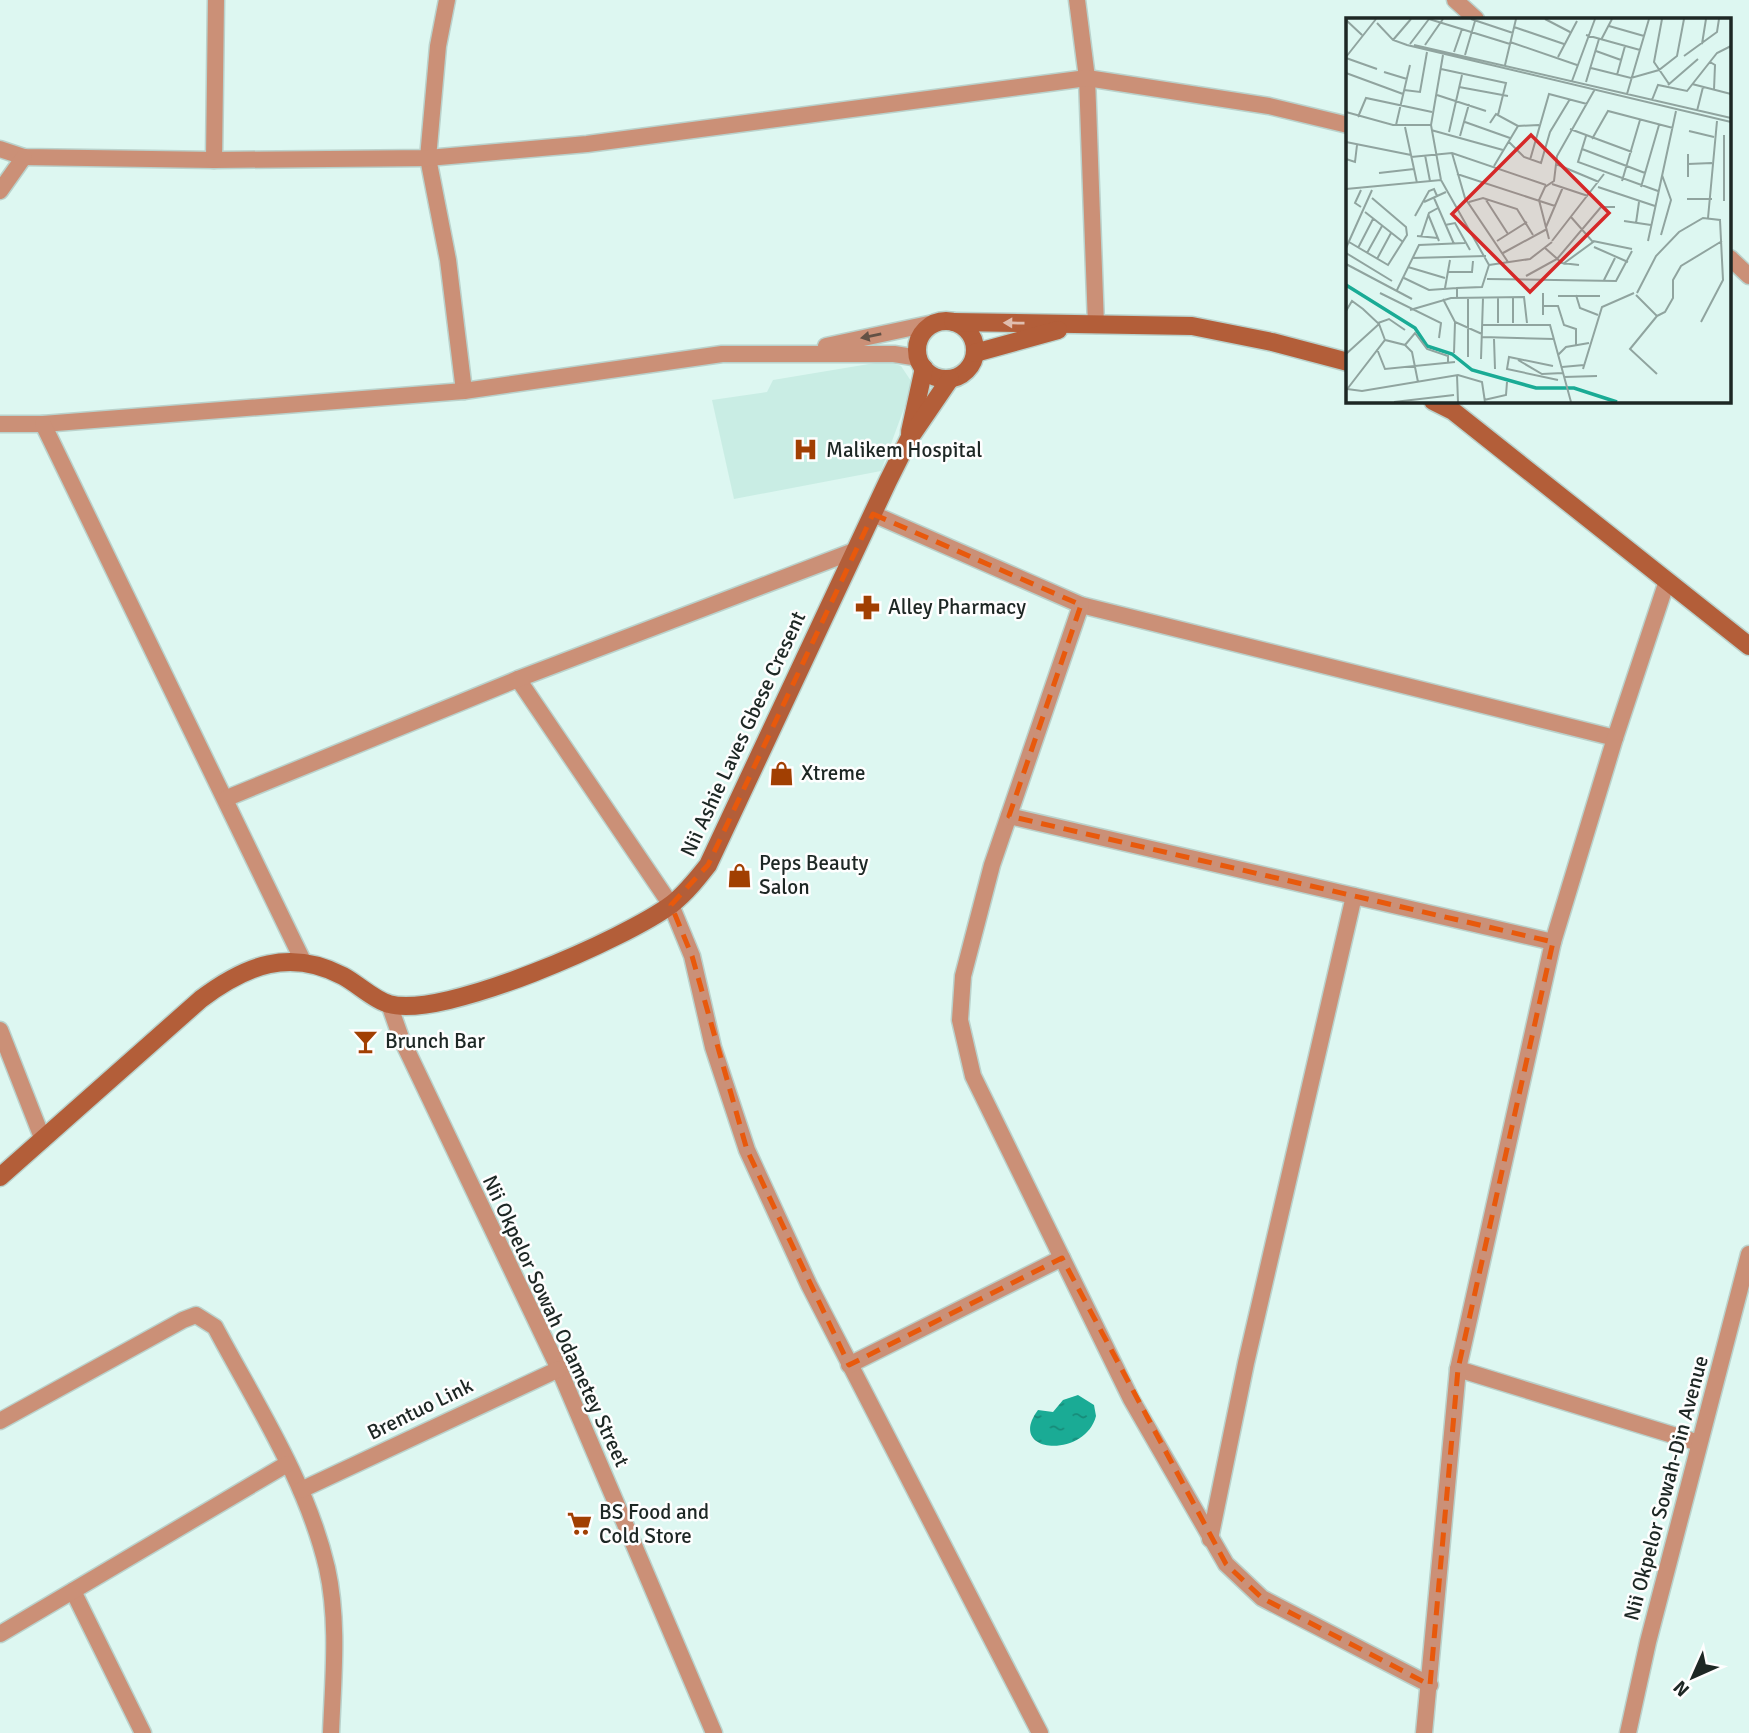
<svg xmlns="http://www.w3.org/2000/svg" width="1749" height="1733" font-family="Signika,sans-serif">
<defs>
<pattern id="water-ripples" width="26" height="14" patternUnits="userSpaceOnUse" patternTransform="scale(1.75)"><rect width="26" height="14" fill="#1aab95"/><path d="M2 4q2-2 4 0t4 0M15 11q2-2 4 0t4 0" fill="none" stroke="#178b79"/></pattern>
</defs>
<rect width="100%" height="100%" fill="#ddf7f1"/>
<polygon fill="#c9ede4" points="887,361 901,366 913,384 881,471 734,499 712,400 767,392 773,380"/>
<path fill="url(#water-ripples)" d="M1078 1395 1094 1405 1096 1416C1085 1459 1005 1454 1038 1410L1053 1412 1063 1400Z"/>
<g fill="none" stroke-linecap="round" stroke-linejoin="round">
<defs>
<g id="street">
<polyline points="447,0 438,46 428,158 448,260 464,391"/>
<polyline points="1077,0 1087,78 1096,325"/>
<polyline points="1455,0 1476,19"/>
<polyline points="0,149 24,157 214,160 428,158 587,144 1087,78 1269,106 1348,125"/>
<polyline points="214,160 216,0"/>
<polyline points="0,191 24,157"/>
<polyline points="1730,258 1749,276"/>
<polyline points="826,346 938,322"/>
<polyline points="0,424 43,424 464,391 722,354 894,354 919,358"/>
<polyline points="43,424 303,961"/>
<polyline points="873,514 1081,605 1615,738"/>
<polyline points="1081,605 992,865 963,976 960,1020 973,1076 1131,1399 1226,1564 1262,1598 1430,1685"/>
<polyline points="518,679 671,905 692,956 713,1047 747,1150 809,1285 1040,1733"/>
<polyline points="227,798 518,679 854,551"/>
<polyline points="1009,816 1553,942"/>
<polyline points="389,1004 401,1038 559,1369 714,1733"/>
<polyline points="0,1030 43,1140"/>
<polyline points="849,1365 1062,1258"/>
<polyline points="1458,1369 1699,1443"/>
<path d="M0 1421 183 1320 196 1315 215 1327C256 1404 307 1482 327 1568 339 1622 333 1679 331 1733"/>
<polyline points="301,1490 559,1369"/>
<polyline points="1210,1539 1246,1363 1354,896"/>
<polyline points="73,1591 143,1733"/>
<polyline points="0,1634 287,1464"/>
<polyline points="1424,1733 1458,1369 1553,942 1615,738 1667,581"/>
<polyline points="1628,1733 1648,1642 1749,1254"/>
</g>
<g id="secondary">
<circle cx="946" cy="350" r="29"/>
<polyline points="953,322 1192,326 1272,342 1348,362"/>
<polyline points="975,353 1058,330"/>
<polyline points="1433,401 1453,411 1749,646"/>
<polyline points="910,432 924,368"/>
<path d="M0 1177 201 999C246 965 290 948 343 976 358 984 374 1000 389 1004 442 1020 627 938 672 904 686 893 697 879 708 865L888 481 909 439 950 379"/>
</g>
</defs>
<use href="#street" stroke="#bad2cc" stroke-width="19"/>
<use href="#secondary" stroke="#bad2cc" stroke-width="21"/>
<use href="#street" stroke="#cb9077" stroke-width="16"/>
<use href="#secondary" stroke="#b35e39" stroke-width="18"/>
</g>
<defs><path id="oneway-solid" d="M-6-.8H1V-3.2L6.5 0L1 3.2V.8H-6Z" transform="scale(1.75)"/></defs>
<use fill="#e0beaf" href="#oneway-solid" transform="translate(1014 323) rotate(-179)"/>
<use fill="#635145" href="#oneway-solid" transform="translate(871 336) rotate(168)"/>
<path fill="none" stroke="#e8590c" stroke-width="5" stroke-dasharray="14 9" stroke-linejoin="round" d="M873 514 1081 605 1009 816 1553 942 1458 1369 1430 1685 1262 1598 1226 1564 1062 1258 849 1365 747 1150 692 956 671 905 708 865Z"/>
<defs>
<symbol id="hospital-bare" viewBox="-9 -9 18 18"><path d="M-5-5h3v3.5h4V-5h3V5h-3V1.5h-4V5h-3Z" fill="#a13f02" stroke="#fefefe" stroke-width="2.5" paint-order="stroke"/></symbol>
<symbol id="pharmacy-bare" viewBox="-9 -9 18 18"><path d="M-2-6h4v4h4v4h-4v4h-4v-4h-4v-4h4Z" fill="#a13f02" stroke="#fefefe" stroke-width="2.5" paint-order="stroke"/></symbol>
<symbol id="shop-bare" viewBox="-9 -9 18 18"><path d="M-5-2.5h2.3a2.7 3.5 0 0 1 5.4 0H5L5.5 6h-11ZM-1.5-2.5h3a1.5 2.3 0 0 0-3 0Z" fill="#a13f02" stroke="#fefefe" stroke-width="2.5" paint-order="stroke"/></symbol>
<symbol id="bar-bare" viewBox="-9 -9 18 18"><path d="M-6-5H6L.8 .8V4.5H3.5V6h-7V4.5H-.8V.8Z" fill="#a13f02" stroke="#fefefe" stroke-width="2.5" paint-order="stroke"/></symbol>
<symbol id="supermarket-bare" viewBox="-9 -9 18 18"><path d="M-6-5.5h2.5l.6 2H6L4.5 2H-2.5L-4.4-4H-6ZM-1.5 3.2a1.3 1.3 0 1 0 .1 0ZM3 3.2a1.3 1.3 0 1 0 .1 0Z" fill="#a13f02" stroke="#fefefe" stroke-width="2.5" paint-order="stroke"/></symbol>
</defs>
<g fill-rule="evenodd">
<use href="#hospital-bare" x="788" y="432" width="35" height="35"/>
<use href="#pharmacy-bare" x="850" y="590" width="35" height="35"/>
<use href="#shop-bare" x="764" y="756" width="35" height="35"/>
<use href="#shop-bare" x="722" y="858" width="35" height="35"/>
<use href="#bar-bare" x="348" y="1024" width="35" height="35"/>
<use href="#supermarket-bare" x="562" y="1506" width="35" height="35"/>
</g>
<g text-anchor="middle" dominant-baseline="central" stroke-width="5" stroke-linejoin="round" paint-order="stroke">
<g font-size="21" fill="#1d2724" stroke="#fefefe" text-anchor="start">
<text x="826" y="450">Malikem Hospital</text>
<text x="888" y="607">Alley Pharmacy</text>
<text x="801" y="773">Xtreme</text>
<text x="759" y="863">Peps Beauty<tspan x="759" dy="24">Salon</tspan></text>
<text x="385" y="1041">Brunch Bar</text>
<text x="599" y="1512">BS Food and<tspan x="599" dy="24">Cold Store</tspan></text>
</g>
<g font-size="21" fill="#1d2724" stroke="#fefefe">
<text transform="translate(743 734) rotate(-65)">Nii Ashie Laves Gbese Cresent</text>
<text transform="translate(556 1321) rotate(65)">Nii Okpelor Sowah Odametey Street</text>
<text transform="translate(420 1409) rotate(-26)">Brentuo Link</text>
<text transform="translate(1666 1488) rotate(-75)">Nii Okpelor Sowah-Din Avenue</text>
</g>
</g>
<g transform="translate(1346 18)">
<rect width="385" height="385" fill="#ddf7f1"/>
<path fill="none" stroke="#1aab95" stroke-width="3.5" d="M0 267 69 310 81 328 106 336 126 352 190 370H228L271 384"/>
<path fill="none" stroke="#90a49f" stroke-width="2" d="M83 1 164 26M125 1 167 15M199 1 224 14M316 1 308 44 323 66M0 2 16 17M31 5 47 22 61 27 385 104M263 8 298 18M168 9 218 26M240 17 294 32M47 22 65 1M255 22 266 1M164 24 231 47M64 26 83 1M356 26 360 1M68 27 385 100M79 27 97 1M250 33 275 42M108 34 116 11M119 37 129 3M338 38 371 14 373 1M0 39 30 1M212 39 231 3M0 40 31 51M364 44 369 47 368 72M159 47 170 1M245 50 285 60 313 52 331 38 338 1M95 51 160 65 152 97M38 54 61 61M0 55 57 76M271 57 279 28M226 63 249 1M240 64 253 21M346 66 385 76M322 67 352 41M113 69 162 78M58 72 74 74 81 34M281 76 303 1M91 77 140 93M306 82 312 67 341 73 371 35 385 28M351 93 357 69M0 94 47 107H85M12 99 20 80 86 94M119 104 164 120M144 105 150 96 172 108M50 107 64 47M59 109 71 165M224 111 286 134M85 112 157 132M343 113 368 119M103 114 116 57M114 118 123 86M240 118 232 144 312 173M246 121 262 93 327 110M162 123 178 139 195 145 204 114 224 81M0 124 65 137M236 131 299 155M106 135 119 180 162 244M79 137 84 163M65 139 106 135 200 167M0 141 9 144 11 127M184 142 203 76 241 86M210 146 253 164M342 146 366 145M148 148 172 108 193 107M33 155 68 151M111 156 209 188M342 159V136M95 162 85 107 97 37M276 163 294 102M206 166 242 178M252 169 309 188M295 169 313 107M0 171 95 162 143 247M15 172 9 185 15 189M88 180 108 226M341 181H366M140 182 162 216M378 183V117M78 184 100 174M123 184 137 180 171 191 187 217M19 194 57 224M82 196 93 223M69 198 83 173 88 171 91 178M362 200 371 103M278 203 305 207M290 205 293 184M99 207 109 205 124 232M200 209 217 169M315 217 325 182 316 157M71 218 92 220M75 219 83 195 92 190M203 221 193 182 199 169 208 163 211 138 249 71M151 223 181 204M206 223 258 156M247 223 286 231M302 223 330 93M3 224 42 247 61 217 60 209 26 180M248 229 282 244M0 230 26 172M12 230 27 201M199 230 216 245 233 247M0 235 46 263M21 235 36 208M157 235 201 211M66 240 140 238M31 241 45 215M0 246 66 281M217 246 247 224 225 199M143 247 184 241 206 224M62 249 99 260M101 254H126L127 243M180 258 211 241 255 189H269M58 260 83 272 111 270M141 261 270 263 286 233M258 262 269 240M99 270 104 242M51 272 73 227 119 225M34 275 95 305 93 320M197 275V297M291 275 310 238 333 214 357 200 374 202 377 262 355 304M230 277 234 290 252 297M290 277 311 298 284 331 311 356M212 278H254M167 279V305M111 280V270L136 269 143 247M122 280V339M152 280V305M97 281 109 304 136 316M197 288H212L218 307 230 311V328M64 292 105 280 178 279 181 305M0 293 6 283 17 291 33 306 39 322M311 298 319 294 327 280V262L335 248 376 223M32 305 43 301 59 312M136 307H204L225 384M136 319 208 321M148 321 149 351M59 327 69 315 81 331 102 338V344M31 331 39 351 109 344M108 335 109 304M0 336 33 306M212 337 220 329 243 325M135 341 137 280M172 342 196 356 217 355M207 348 163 339 161 351 212 362M216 349 238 347M237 351 256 289 288 275M111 357 112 384M218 359 251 358M2 370 39 322 59 327 66 334 72 364M1 371 16 373 112 357 136 364 139 384M138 382 160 377 161 364M48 384 108 377"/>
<path fill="#d62828" fill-opacity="0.15" stroke="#d62828" stroke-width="3.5" d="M185 117 263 195 184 274 106 196Z"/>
<rect width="385" height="385" fill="none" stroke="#1d2724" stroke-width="3.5"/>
</g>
<g transform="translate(1693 1677) rotate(225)" stroke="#fefefe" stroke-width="5" paint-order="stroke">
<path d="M0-5L12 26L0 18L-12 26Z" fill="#1d2724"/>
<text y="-10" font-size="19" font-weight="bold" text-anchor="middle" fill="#1d2724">N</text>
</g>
</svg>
